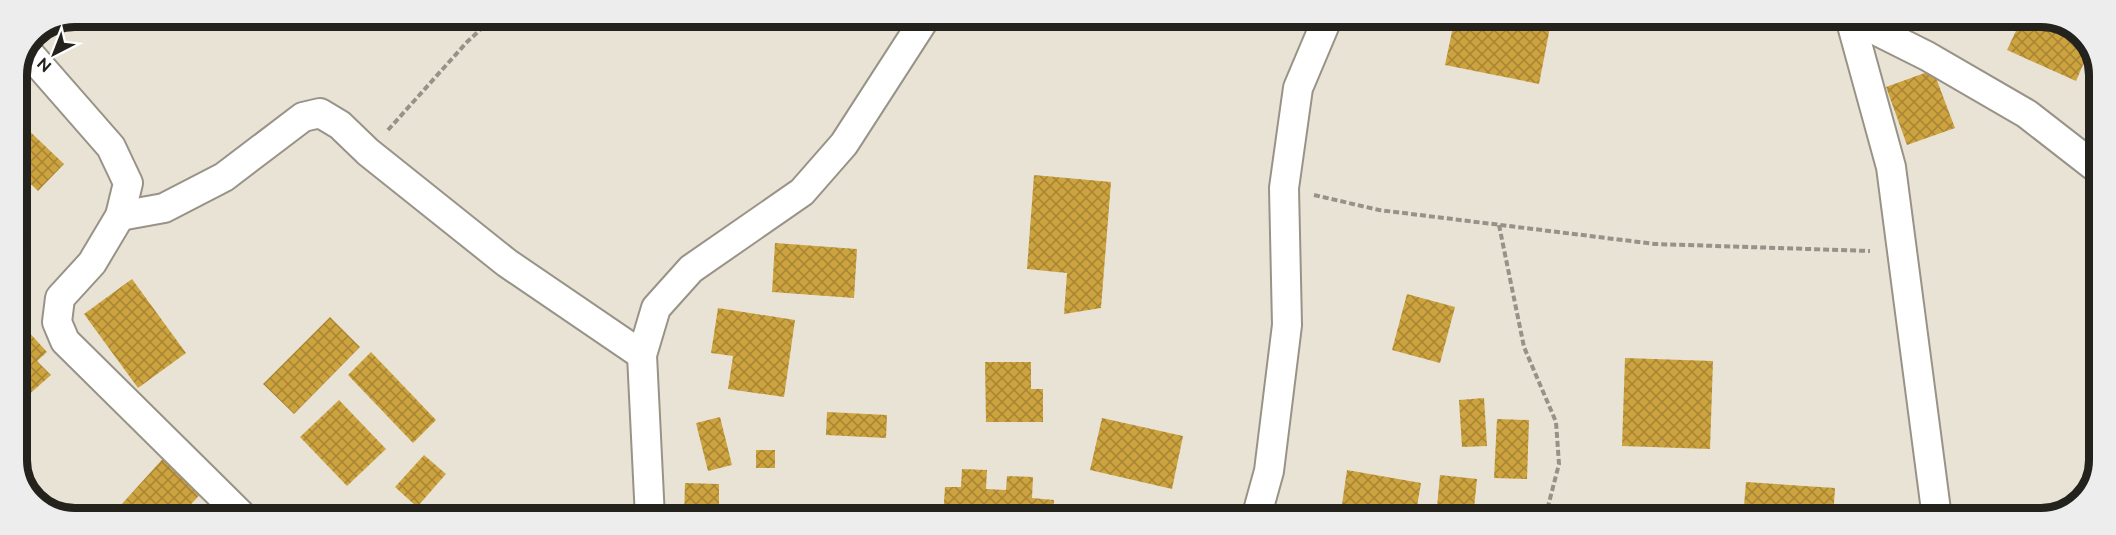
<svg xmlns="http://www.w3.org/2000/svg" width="2116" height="535" font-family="Raleway,sans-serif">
<defs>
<pattern id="building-cross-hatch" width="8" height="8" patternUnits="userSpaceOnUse" patternTransform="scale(1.5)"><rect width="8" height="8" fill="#cda33f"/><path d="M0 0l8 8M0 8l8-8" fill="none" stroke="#a68434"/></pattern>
</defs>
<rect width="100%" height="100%" fill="#e9e3d6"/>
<g fill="url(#building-cross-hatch)">
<polygon points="1455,17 1552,17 1539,84 1445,65"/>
<polygon points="2022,18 2053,18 2085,36 2090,49 2076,81 2007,50"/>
<polygon points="18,70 29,80 17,92 17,75"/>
<polygon points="1933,70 1955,128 1907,145 1886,87"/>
<polygon points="21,123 64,164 38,191 17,171 17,128"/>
<polygon points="1034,175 1111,182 1101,308 1064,314 1067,273 1027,269"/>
<polygon points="775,243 857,249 854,298 772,292"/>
<polygon points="132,279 186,353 138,388 84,314"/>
<polygon points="1407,294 1455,307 1440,363 1392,350"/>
<polygon points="718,308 795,320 784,397 728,389 733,356 711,353"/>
<polygon points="330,317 360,347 294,414 263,384"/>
<polygon points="26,329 47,352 37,361 51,375 17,405 17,337"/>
<polygon points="371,352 436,420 413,443 348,375"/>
<polygon points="1625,358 1713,361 1710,449 1622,446"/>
<polygon points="985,362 1031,362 1031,389 1043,389 1043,422 986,422"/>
<polygon points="1484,398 1487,446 1462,447 1459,400"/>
<polygon points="339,400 386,449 347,486 300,437"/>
<polygon points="827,412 887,415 886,438 826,435"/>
<polygon points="720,417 732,465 708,471 696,423"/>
<polygon points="1102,418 1183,436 1172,489 1090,470"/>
<polygon points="1497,419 1529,420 1527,479 1494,478"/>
<rect x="756" y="450" width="19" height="18"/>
<polygon points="169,452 207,487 179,517 133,517 120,506"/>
<polygon points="424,455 446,474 417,507 395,487"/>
<polygon points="962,469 987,470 986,489 1006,490 1007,476 1033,477 1032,498 1054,500 1053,518 943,518 945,487 961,487"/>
<polygon points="1347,470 1421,483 1415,518 1340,518"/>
<polygon points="1440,475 1477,479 1473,518 1436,518"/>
<polygon points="1746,482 1835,488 1833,518 1743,518"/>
<polygon points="685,483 719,484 719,518 684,518"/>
<polygon points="1562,504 1632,505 1631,518 1562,518"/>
</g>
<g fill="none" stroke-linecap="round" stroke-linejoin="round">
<defs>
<g id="minor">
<polyline points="1850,18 1891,167 1937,518"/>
<polyline points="1851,18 1927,56 2027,114 2099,170"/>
<polyline points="27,51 111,147 128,183 120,216 92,263 60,298 57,322 65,341 243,517"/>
<polyline points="120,216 164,208 224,177 303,117 320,113 340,125 368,152 507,263 642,355"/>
<polyline points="650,518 642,355 656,308 691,269 802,192 844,144 926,17"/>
<polyline points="1256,518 1269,471 1287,325 1284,188 1298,88 1328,17"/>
</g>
</defs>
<use href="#minor" stroke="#999387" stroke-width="32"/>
<g stroke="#969288" stroke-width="4" stroke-dasharray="6 3" stroke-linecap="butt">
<polyline points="388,130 467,42 494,17"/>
<polyline points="1314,195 1379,210 1655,244 1870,251"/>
<polyline points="1499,225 1524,347 1556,422 1559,464 1545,518"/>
</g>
<use href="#minor" stroke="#fff" stroke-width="28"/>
</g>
<path d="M0 0H2116V535H0ZM75 27H2041A48 48 0 0 1 2089 75V460A48 48 0 0 1 2041 508H75A48 48 0 0 1 27 460V75A48 48 0 0 1 75 27Z" fill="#ededed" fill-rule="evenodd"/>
<path fill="none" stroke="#24221d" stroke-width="8" d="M75 27H2041A48 48 0 0 1 2089 75V460A48 48 0 0 1 2041 508H75A48 48 0 0 1 27 460V75A48 48 0 0 1 75 27Z"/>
<g transform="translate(54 54) rotate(222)" stroke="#ffffff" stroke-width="4.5" paint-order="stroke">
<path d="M0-4.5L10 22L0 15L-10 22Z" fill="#24221d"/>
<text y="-9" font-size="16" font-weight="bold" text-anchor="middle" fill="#24221d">N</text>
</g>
</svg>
